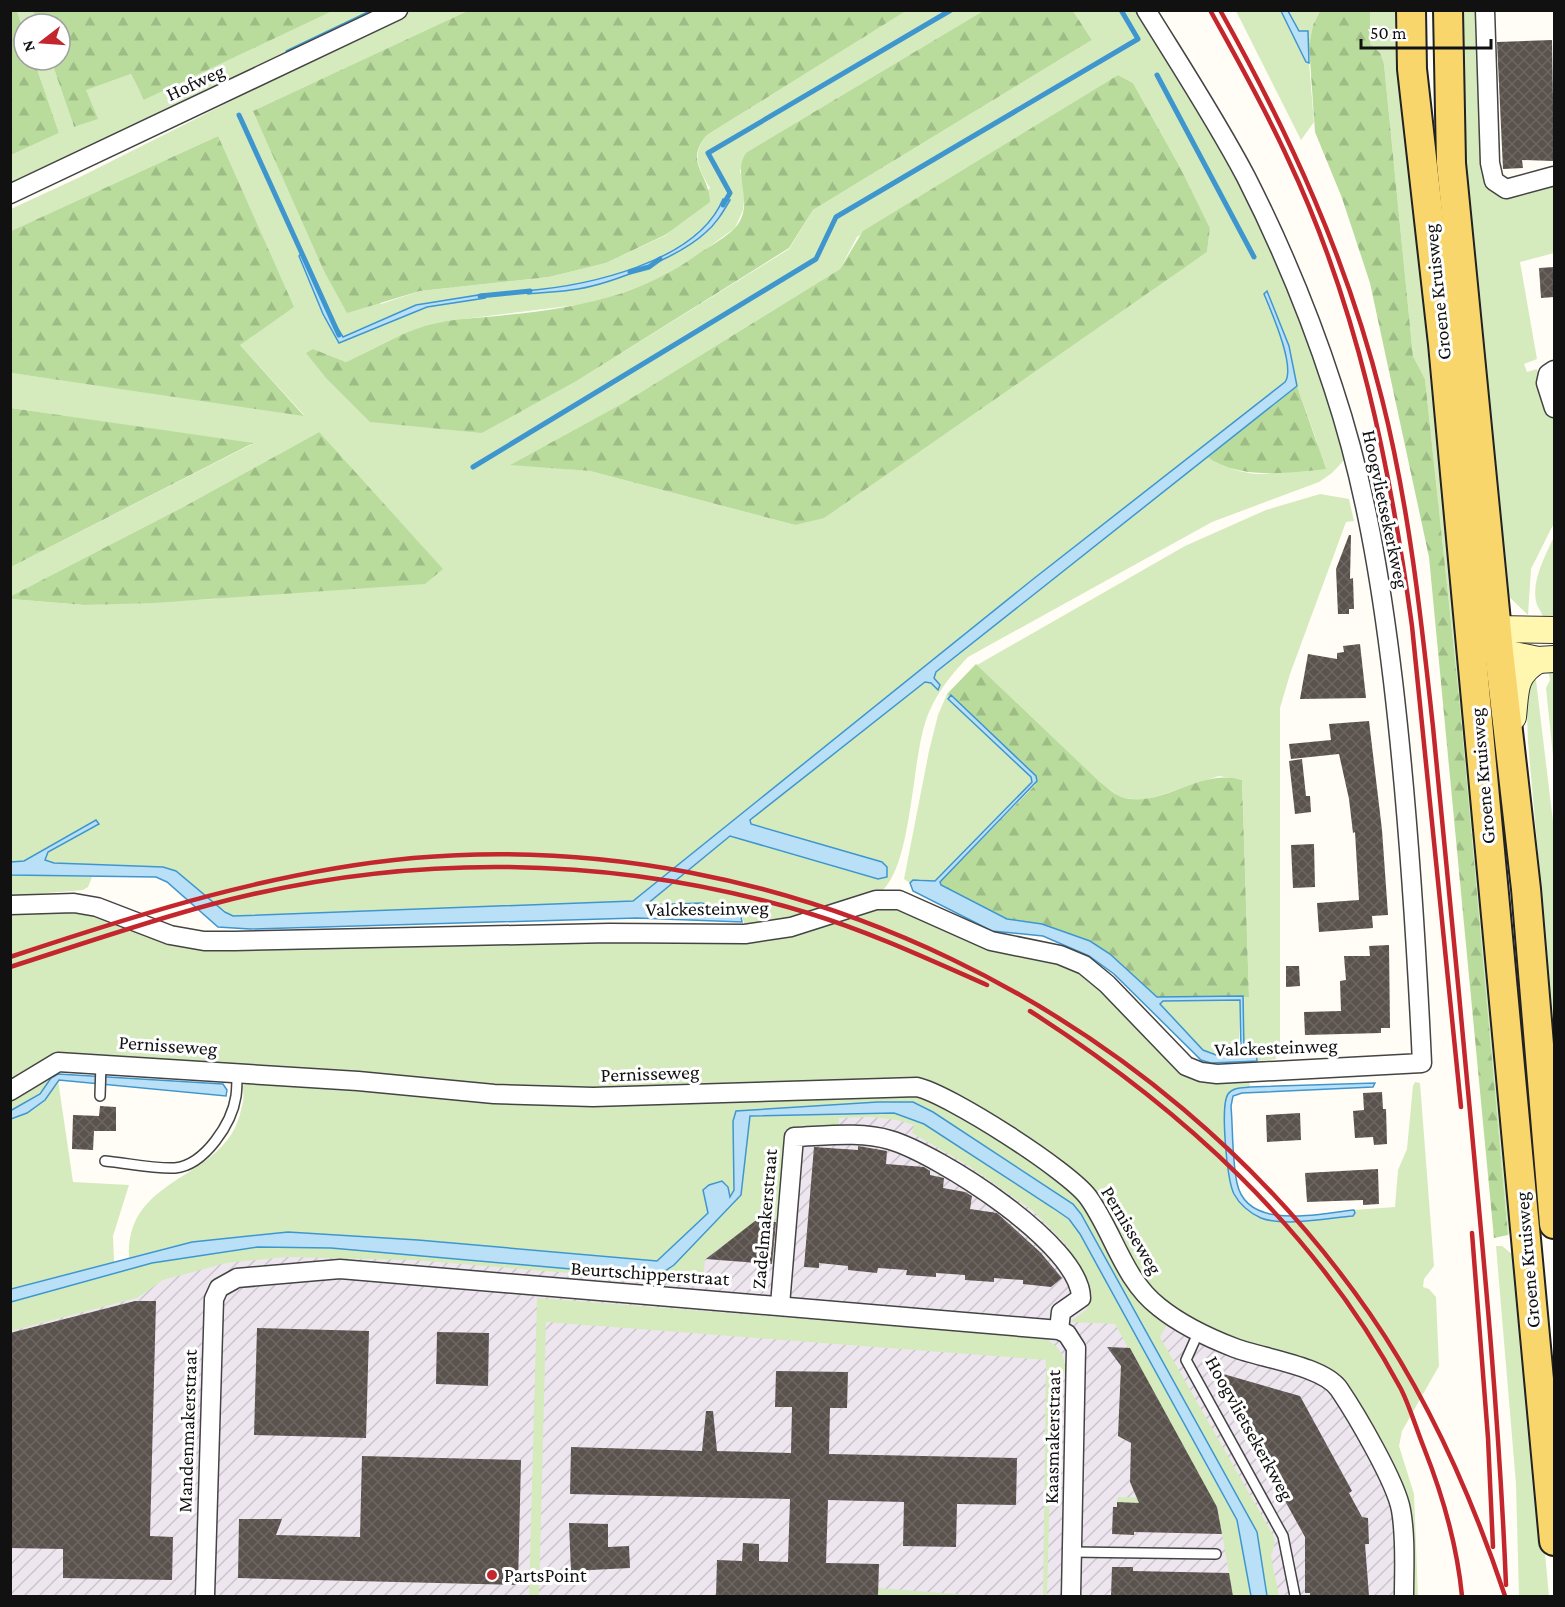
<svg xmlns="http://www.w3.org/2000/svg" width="1565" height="1607" font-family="'Crimson Pro',serif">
<defs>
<pattern id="industrial-furrows" width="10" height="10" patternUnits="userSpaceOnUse" patternTransform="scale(1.5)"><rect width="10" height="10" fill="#eee6ef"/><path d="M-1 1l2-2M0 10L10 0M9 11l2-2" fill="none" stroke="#cbc4cc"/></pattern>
<pattern id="forest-firs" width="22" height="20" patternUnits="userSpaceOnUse" patternTransform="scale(1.5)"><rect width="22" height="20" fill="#b9dc9c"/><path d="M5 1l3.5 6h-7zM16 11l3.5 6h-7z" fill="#9ebc85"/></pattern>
<pattern id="building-cross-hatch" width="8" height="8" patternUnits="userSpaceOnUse" patternTransform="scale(1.5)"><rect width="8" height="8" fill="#5a524d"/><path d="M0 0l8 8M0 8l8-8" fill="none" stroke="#6d6662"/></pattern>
</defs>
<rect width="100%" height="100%" fill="#fffdf5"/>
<polygon fill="url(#industrial-furrows)" points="920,1094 1077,1193 1139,1299 1318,1380 1331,1390 1392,1501 1395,1515 1397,1596 11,1596 11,1317 258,1247 331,1248 640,1275 662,1273 751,1100"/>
<g fill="#d5ebbd" fill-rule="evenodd">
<path d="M1137 10C1172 70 1212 129 1243 191 1286 277 1318 367 1346 458L1332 473 1319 482 1212 522 968 657C949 677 931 700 924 727 912 767 911 865 882 891L787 922 746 928 740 911 716 906 646 905 730 836 877 879 887 877 751 824 750 820 925 681 931 683 937 689 934 679 936 673 1207 457C1222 467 1256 479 1274 472 1289 466 1304 451 1317 442L1297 386 1289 346 1268 292 1264 294C1271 311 1296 367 1285 382L1032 580 633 901 233 916 163 867 54 863 45 860 48 852 99 824 24 861 11 862V599L84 605 215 599 319 432 185 506 11 596V567L252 444 11 408V373L304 415 240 345 218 136 11 231V209L80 177 410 11H470L253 111 381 304 420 291 549 277 606 263 666 235 710 188C698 169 691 153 707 135L906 11H983L747 152 740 171 745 191 743 210 735 228 681 267 655 281 593 303 464 319 346 362 313 349 482 433 575 382 789 249 813 210 1092 40 1073 11ZM1118 75 1133 83 1181 169 1210 228 1207 252 795 525 590 471 512 464 625 402 840 269 857 237ZM301 254 328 313 342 337 416 305 484 294 485 298 427 307 339 342 323 314 299 256Z"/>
<polygon points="17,11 33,11 38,24 24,24 24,32"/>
<polygon points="330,11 385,11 11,190 11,155 59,133 34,60 51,60 74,127 97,119 85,90 131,74 144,100"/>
<polygon points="1236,11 1281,11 1306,62 1309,63 1314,122 1301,140"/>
<polygon points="1288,11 1320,11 1313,25 1309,45 1308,31 1299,31"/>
<polygon points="1370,11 1403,11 1414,214 1514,1226 1508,1235 1460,706 1425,379 1413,356 1384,64 1370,44"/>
<polygon points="1460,11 1477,11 1486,184 1495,194 1505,195 1554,182 1554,253 1520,262 1537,359 1524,364 1527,372 1537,369 1554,420 1554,523 1531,569 1528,615 1505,593 1466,190"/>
<polygon points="1320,494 1349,499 1354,521 1346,522 1290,674 1280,708 1280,1051 1275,1052 1276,1059 1257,1061 1256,1052 1247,1053 1244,1050 1243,997 1249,996 1242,780 1219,776 1146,800 1121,798 1100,782 977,665 1185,546 1266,510"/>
<path d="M1554 537V621L1543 618C1542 611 1537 608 1536 601 1532 580 1545 556 1554 537Z"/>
<polygon points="1548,668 1554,668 1554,765 1546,688 1550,680"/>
<polygon points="1535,672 1554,830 1554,1087 1538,907 1540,876 1528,742 1526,686"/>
<polygon points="947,694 950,696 949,699 1031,777 1032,782 935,881 920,879 910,883 904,879 929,751 938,715"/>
<polygon points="11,875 92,877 88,887 83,890 11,896"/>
<polygon points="892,906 1071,967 1095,981 1168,1057 1249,1080 1250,1087 1236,1088 1224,1109 1230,1181 1236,1197 1246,1209 1260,1217 1289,1221 1353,1216 1354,1210 1395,1207 1398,1170 1407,1149 1413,1086 1415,1082 1420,1083 1434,1266 1424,1279 1423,1287 1429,1289 1436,1297 1439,1366 1402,1431 1399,1446 1414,1494 1418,1596 1412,1596 1410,1525 1344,1384 1234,1341 1172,1307 1145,1287 1108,1218 936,1087 550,1091 87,1057 11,1085 11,910 30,908 110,918 145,933 650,938"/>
<polygon points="1240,1000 1239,1054 1216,1055 1203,1050 1160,1005 1163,1001"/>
<polygon points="57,1068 58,1074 51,1078 40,1094 11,1111 11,1096"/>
<polygon points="58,1080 73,1182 129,1185 113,1236 114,1262 11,1289 11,1119 27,1113 45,1100"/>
<path d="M247 1082 494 1097 922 1093 953 1108 1075 1186 1168 1323 1160 1337 1273 1535 1275 1543 1271 1556 1279 1596H1267L1257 1532 1081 1214 933 1112 736 1111 733 1121 735 1190 730 1198H704L708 1213 657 1261 418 1240 288 1232 192 1242 129 1258C125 1173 226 1182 241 1110 243 1102 245 1095 242 1087Z"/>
<polygon points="894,1113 924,1124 1069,1219 1080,1234 1237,1521 1251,1596 1233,1596 1217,1505 1117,1502 1118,1497 1211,1499 1115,1324 1070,1322 1087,1309 1090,1284 1067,1255 1069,1248 1033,1211 966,1164 912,1133 914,1125 897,1120 870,1117 839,1118 839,1126 790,1128 785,1220 761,1217 705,1259 703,1284 412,1260 287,1257 226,1263 163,1280 137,1298 11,1331 11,1302 152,1263 258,1247 331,1248 640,1275 662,1273 674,1265 741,1195 750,1116"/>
<polygon points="1496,1246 1502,1246 1517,1258 1549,1596 1519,1596 1516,1484"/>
<path d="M537 1298 1045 1338C1059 1347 1066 1355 1065 1373H1053L1047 1596H1043L1046 1360 546 1322 539 1596H529Z"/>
<polygon points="878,1588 983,1596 878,1596"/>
</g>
<g fill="url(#forest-firs)">
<path d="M470 10H905L906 11 707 135C683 162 710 175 710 202L665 235 606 263 549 277 420 291 347 313 324 271 253 111Z"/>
<polygon points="10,11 17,11 24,32 24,60 34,60 59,133 11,155"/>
<polygon points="33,11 33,10 332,11 144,100 131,74 86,90 98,119 74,127 51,60 60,60 60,24 38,24"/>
<path d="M983 11H1073L1092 40 813 210 789 248 575 382 482 433 370 422 326 378 306 353 313 349 346 362C377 349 405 329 438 323 460 318 483 318 506 315 577 308 642 296 701 252 712 245 726 237 735 228 757 204 730 172 747 152Z"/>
<polygon points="1320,11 1370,11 1370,44 1380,53 1384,64 1413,356 1425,379 1460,706 1508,1235 1494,1238 1429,557 1370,283 1342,198 1315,132 1309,45 1313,25"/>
<polygon points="1118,75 1133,83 1181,169 1210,228 1207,252 824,518 795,525 590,471 510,465 625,402 840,269 863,231"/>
<polygon points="218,136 294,307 240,345 304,416 11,373 11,231"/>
<path d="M1297 386 1326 469C1288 473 1240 480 1207 457Z"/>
<polygon points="11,408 253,443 11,567"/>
<polygon points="319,432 443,569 425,584 154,603 84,605 11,599 11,596 185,506"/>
<path d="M976 664 1100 782C1107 787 1116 796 1124 798 1165 807 1201 767 1242 780L1249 997H1157L1110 954 1090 941 1042 924 1007 919 941 885 940 882 1035 785 1036 776 947 694Z"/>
</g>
<g fill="#b9e0f7" stroke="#3f96cf" stroke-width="1.5" fill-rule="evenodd">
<polygon points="1281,11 1288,11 1299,31 1308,31 1309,63 1306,62"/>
<path d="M723 199 730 200C723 212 716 224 705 233 679 257 613 283 578 289 562 292 544 292 528 294L524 291C586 286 697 263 723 199Z"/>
<polygon points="301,254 328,313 343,337 416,305 485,294 485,298 427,307 339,343 323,314 299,256"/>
<path d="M1267 291 1289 346 1297 386 936 672 934 678 940 685 938 690 931 683 925 682 750 820 751 824 882 862 887 867V877L878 879 730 836 646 905 701 903 740 911 742 922 637 918 250 929 218 927 167 882 156 877 11 875V862L24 861 96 820 99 824 48 852 45 860 54 863 163 867 176 871 225 912 233 916 633 901 1032 580 1285 382C1296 367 1271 311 1264 294Z"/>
<path d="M951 695 1036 776 1037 781 940 882 941 885 1007 919 1042 924 1090 941 1110 954 1157 997 1243 996 1244 1050 1247 1053 1256 1052 1257 1061 1211 1063 1201 1060 1114 974 1089 956 1043 936 992 931 913 891 910 883 913 880 935 881 1032 782 1031 777 948 699ZM1240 1000 1241 1050 1239 1054 1216 1055 1203 1050 1160 1004 1163 1001Z"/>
<polygon points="58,1074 223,1084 227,1090 226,1096 59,1080 45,1100 27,1113 11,1119 10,1111 40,1094 51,1078"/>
<path d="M1375 1083 1373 1087 1242 1093 1233 1096 1231 1106C1233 1131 1232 1159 1237 1183 1247 1232 1320 1213 1354 1210L1355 1213 1353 1216C1329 1218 1284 1227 1261 1218 1250 1213 1240 1205 1234 1194 1227 1180 1220 1106 1228 1094 1233 1087 1243 1088 1250 1087Z"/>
<polygon points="878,1102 913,1102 933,1112 1073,1204 1081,1214 1257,1532 1267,1596 1251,1596 1237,1520 1080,1234 1069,1219 1053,1208 924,1124 894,1113 750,1116 741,1195 674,1265 662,1273 640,1275 331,1248 258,1247 152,1263 11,1302 11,1289 192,1242 288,1232 418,1240 657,1261 708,1213 703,1190 709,1185 722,1181 728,1187 730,1197 734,1190 733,1121 736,1111"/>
</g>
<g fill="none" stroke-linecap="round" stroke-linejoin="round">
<g stroke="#3f96cf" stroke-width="5">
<polyline points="288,52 376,10"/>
<polyline points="1157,75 1254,257"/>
<polyline points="239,115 339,335"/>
<polyline points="723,205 730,193 708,153 951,10"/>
<polyline points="630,272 649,267 660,259"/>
<polyline points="480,296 530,291"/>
<polyline points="473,467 816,259 836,217 1138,39 1121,10"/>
</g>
</g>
<g fill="url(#building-cross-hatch)">
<polygon points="1552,40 1554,161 1522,160 1523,168 1503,169 1497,42"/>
<polygon points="1554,267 1554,297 1541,298 1539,268"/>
<polygon points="1349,535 1351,535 1350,579 1353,578 1354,609 1349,609 1349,614 1338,614 1336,569"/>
<polygon points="1360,644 1366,698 1300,699 1308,654 1337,659 1337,653 1344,652 1343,646"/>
<polygon points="1369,721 1382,830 1388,915 1372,916 1373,928 1319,932 1317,903 1359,900 1355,832 1353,833 1349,799 1339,754 1291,759 1289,744 1331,740 1329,724"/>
<polygon points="1302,759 1306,796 1310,796 1311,812 1295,814 1289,761"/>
<polygon points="1314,844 1315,887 1293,888 1291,845"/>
<polygon points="1389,945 1390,1028 1381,1028 1381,1033 1305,1035 1304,1012 1341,1011 1340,981 1346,980 1344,956 1370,956 1369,946"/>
<polygon points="1286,966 1299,966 1300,986 1286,987"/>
<polygon points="1382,1092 1383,1109 1386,1109 1387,1144 1374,1145 1373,1137 1355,1138 1353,1111 1364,1110 1363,1093"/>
<polygon points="100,1106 116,1107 116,1131 94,1131 93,1150 72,1149 73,1115 99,1116"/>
<polygon points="1300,1113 1301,1140 1267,1142 1266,1115"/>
<polygon points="858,1146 887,1151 886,1164 924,1167 930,1171 930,1175 944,1178 943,1188 965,1192 972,1196 970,1209 997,1213 1040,1252 1062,1278 1051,1287 1023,1284 1023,1280 994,1278 994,1282 965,1280 965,1275 936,1273 936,1277 906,1275 907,1270 878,1268 877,1273 848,1270 848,1266 819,1263 819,1268 804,1267 814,1147 858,1150"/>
<polygon points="1378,1169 1379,1204 1363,1205 1363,1200 1307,1202 1305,1173"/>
<polygon points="755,1221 776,1222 772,1264 706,1259"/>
<polygon points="135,1301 156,1301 150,1536 173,1537 172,1580 63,1578 63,1549 10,1548 10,1333"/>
<polygon points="257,1328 369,1331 366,1438 254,1435"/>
<polygon points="437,1332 489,1333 488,1386 436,1384"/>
<polygon points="1107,1347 1130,1348 1217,1507 1222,1534 1134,1532 1134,1535 1112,1534 1113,1507 1117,1507 1117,1502 1139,1503 1130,1482 1131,1443 1118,1436 1121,1366"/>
<polygon points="776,1371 848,1372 847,1408 830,1408 829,1454 1017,1458 1016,1505 957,1504 956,1547 903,1546 904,1502 828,1500 826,1563 879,1564 878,1596 716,1596 717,1560 742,1561 743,1543 759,1544 759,1561 788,1562 790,1499 570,1494 571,1447 702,1451 706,1411 713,1411 717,1451 791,1453 792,1407 775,1407"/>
<polygon points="1213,1371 1300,1396 1352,1491 1349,1493 1362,1517 1368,1518 1369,1544 1365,1544 1369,1596 1310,1596 1310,1593 1305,1593 1305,1537"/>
<polygon points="362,1456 521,1460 518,1585 238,1578 239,1519 282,1519 276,1535 360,1537"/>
<polygon points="569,1523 608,1524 608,1547 629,1546 630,1568 571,1571"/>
<polygon points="1112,1567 1133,1567 1133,1571 1229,1573 1233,1596 1111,1596"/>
</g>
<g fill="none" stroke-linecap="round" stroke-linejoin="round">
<defs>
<g id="service">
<polyline points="100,1096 101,1063"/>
<path d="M105 1161C127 1163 153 1169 175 1168 205 1165 232 1123 236 1096 237 1089 237 1080 237 1073"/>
<polyline points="1199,1331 1186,1360 1283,1536 1295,1596"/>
<polyline points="1072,1552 1216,1554"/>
</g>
<g id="minor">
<polyline points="1485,10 1490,163 1494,181 1506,189 1554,176"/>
<polyline points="10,194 398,10"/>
<polyline points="1554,370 1548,374 1546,383 1554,408"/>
<path d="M10 905 74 903 97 907 170 935 204 941H235L609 933 745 934 791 927 876 900H899L991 941 1060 955 1084 965 1107 984 1186 1066 1201 1072 1217 1074 1422 1063C1416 935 1408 808 1393 681 1381 581 1365 483 1333 387 1310 316 1280 244 1246 177 1216 120 1180 65 1146 10"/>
<path d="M10 1091 58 1062 358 1081 494 1094 593 1097 917 1087C949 1094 1069 1171 1088 1197 1114 1233 1123 1279 1159 1307 1180 1324 1209 1338 1235 1348 1261 1358 1323 1366 1339 1389 1356 1414 1396 1482 1401 1510 1406 1538 1404 1568 1404 1596"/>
<path d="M780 1305 794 1137C824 1136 861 1131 890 1140 938 1154 1081 1245 1081 1298L1061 1312 1059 1330"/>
<polyline points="205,1596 214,1299 219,1288 237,1278 340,1269 1059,1330 1067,1334 1076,1348 1071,1596"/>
</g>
<g id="secondary">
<polyline points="1486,637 1499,652 1538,660 1554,659"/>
<polyline points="1481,642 1496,629 1554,630"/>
<path d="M1513 717C1516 690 1513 675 1538 660"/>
</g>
<g id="primary">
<polyline points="1411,10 1412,69 1443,344 1554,1541"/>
<polyline points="1448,10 1451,163 1499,652 1526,889 1554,1224"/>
</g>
</defs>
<use href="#service" stroke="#444" stroke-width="12"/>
<use href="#minor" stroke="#444" stroke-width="21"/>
<use href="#secondary" stroke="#333" stroke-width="28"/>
<use href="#primary" stroke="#222" stroke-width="32"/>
<use href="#service" stroke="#fff" stroke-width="9"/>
<use href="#minor" stroke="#fff" stroke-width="18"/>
<use href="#secondary" stroke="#fff6b0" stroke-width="26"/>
<use href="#primary" stroke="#f9d66b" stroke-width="28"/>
<g stroke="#c4262e" stroke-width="4.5">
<path d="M1210 10C1237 59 1265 108 1288 159 1358 307 1390 466 1412 626L1461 1107"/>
<path d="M1220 10C1290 135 1347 259 1382 399 1409 506 1421 617 1433 727 1442 816 1451 905 1459 994 1477 1191 1498 1387 1506 1585"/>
<path d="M10 957C142 913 274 871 413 858 785 825 1159 1009 1370 1314 1430 1401 1472 1497 1505 1596"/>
<path d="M10 967C76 946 142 923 209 905 406 852 613 854 808 913 870 932 928 959 987 985"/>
<path d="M1030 1011C1181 1108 1315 1229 1401 1389 1410 1407 1416 1428 1424 1448 1443 1496 1457 1545 1462 1596"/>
<polyline points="1472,1233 1488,1438 1493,1547"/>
</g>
</g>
<circle fill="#c4262e" stroke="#fff" stroke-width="2" cx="492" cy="1575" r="6"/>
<g text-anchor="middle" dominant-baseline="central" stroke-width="6" stroke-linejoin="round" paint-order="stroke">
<g font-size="20" fill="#111" stroke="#fff">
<text transform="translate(195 82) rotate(-25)">Hofweg</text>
<text transform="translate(1437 292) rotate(-96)">Groene Kruisweg</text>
<text transform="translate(1386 509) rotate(78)">Hoogvlietsekerkweg</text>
<text transform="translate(1482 776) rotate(-95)">Groene Kruisweg</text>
<text transform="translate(707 908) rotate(-1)">Valckesteinweg</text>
<text transform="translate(168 1045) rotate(4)">Pernisseweg</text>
<text transform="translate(1276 1047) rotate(-2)">Valckesteinweg</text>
<text transform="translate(650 1073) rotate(-2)">Pernisseweg</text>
<text transform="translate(764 1219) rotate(-85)">Zadelmakerstraat</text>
<text transform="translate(1132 1230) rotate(59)">Pernisseweg</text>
<text transform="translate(1527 1260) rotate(-95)">Groene Kruisweg</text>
<text transform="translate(650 1273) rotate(4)">Beurtschipperstraat</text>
<text transform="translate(1250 1428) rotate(61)">Hoogvlietsekerkweg</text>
<text transform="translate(187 1431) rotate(-88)">Mandenmakerstraat</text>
<text transform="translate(1052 1437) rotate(-89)">Kaasmakerstraat</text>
</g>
<g font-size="20" fill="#111" stroke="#fff" text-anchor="start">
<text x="504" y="1575">PartsPoint</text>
</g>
</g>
<rect width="1565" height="1607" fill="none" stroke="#111111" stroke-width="24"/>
<g transform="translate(42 42) rotate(253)"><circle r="28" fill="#ffffff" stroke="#a0a0a0" stroke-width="1.5"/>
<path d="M0-4.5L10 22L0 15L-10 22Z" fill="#c4262e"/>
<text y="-9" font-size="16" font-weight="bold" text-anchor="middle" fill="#111111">N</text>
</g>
<path d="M1361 39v9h130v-9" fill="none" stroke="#111111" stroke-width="3"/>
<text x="1370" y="39" font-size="18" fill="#111111" stroke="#ffffff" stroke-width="4.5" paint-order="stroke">50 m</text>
</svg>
